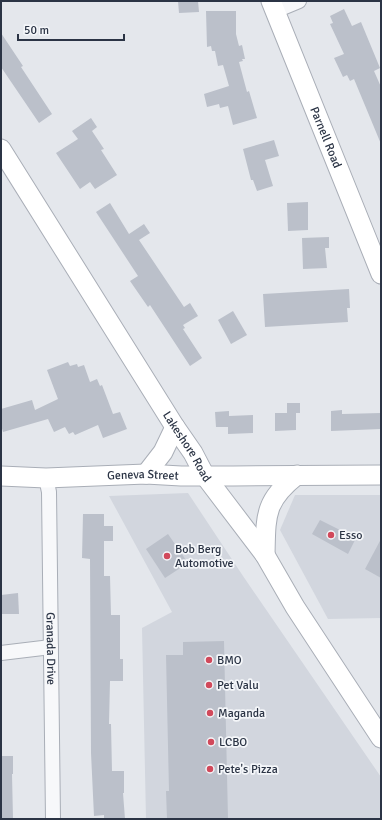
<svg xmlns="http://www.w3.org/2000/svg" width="382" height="820" font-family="Signika,sans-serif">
<rect width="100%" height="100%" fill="#e4e7ec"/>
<g fill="#d2d6de">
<polygon points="188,493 243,576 381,777 381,819 146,819 142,628 172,612 109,496"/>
<polygon points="295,495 381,495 381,618 328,619 280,530"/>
</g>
<g fill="#bbc0ca">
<polygon points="178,1 198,1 199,12 179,13"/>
<polygon points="344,9 352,26 361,22 380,68 374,71 381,87 381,144 354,79 350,81 347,75 343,77 334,58 344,54 330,24 333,23 330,16"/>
<polygon points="206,11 236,11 236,34 239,46 242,45 245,59 242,59 243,61 239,62 247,92 249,91 257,118 233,125 228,106 220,108 219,104 207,107 204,94 229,86 223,65 218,66 215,51 212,51 211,46 207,47"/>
<polygon points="1,33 23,66 21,67 52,114 39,123 1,67"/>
<polygon points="91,118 97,127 92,131 104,149 101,150 117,175 95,189 90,182 80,189 56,153 78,139 72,131"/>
<polygon points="274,140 279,156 265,160 273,186 257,191 253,180 251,180 243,149"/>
<polygon points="308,202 308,230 288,231 287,203"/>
<polygon points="110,203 129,234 144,224 150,233 139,240 184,307 190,303 198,316 183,325 185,328 183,329 202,358 190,366 150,305 148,307 130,281 138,276 96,212"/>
<polygon points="329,237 329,248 325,248 327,268 303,269 302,238"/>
<polygon points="349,289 350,308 347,308 348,322 265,327 263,294"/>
<polygon points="233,311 247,335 231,344 218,320"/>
<polygon points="68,362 70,366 77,364 78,367 84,365 90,382 97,379 100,386 102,385 113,414 120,412 127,429 103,438 98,425 75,435 73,432 69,434 65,427 54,432 48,419 3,432 1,425 1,409 32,400 35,410 58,399 47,370"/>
<polygon points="287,403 300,403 300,413 296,413 296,430 275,431 275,413 287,413"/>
<polygon points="342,410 342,414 381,413 381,429 331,431 331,411"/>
<polygon points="229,411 229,416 253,415 253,433 228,434 228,427 216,427 215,412"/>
<polygon points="83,514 104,514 104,526 113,526 113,541 104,541 104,576 110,576 111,615 120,615 120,659 123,659 123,681 110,681 109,724 111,724 112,771 124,771 124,793 123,793 125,819 104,819 104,815 94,816 91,753 90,559 82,558"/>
<polygon points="320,520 356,538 348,554 312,534"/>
<polygon points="168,534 188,563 165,578 146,549"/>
<polygon points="381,539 381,578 365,569"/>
<polygon points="18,593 19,614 1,614 1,595"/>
<polygon points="224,641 228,819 167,819 166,791 169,791 166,655 183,655 183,642"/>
<polygon points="1,756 13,756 13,774 12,774 13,819 1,819"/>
</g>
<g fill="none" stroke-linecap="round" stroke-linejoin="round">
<defs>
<g id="street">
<polyline points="275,11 299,1"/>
<path id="s1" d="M46 478 49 492 53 819"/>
<polyline points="1,653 51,647"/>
</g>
<g id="secondary">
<path id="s2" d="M271 1 381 274"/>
<path id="s3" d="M1 149 175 427 193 453 205 476 265 555 295 607 381 738"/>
<polyline points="146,474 163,452 175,427"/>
<path id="s4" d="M1 476 46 478 146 474 181 476H233L381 475"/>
<path d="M265 555C266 516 264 501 297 475"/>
</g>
</defs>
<use href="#street" stroke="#a9aeb7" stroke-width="16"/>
<use href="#secondary" stroke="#a9aeb7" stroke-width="21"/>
<use href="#street" stroke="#f7f8fa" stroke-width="14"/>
<use href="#secondary" stroke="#fff" stroke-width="19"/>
</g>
<g fill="#d1495b" stroke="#f4f6f9" stroke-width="1.5">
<circle cx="331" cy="535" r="4"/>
<circle cx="167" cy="556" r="4"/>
<circle cx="209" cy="660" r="4"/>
<circle cx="209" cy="685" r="4"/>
<circle cx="210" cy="713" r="4"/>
<circle cx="211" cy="742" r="4"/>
<circle cx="210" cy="769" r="4"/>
</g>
<g text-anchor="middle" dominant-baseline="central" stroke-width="3.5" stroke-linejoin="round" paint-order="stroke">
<g font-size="12" fill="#2b3445" stroke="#f4f6f9">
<text stroke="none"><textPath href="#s2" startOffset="147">Parnell Road</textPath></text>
<text stroke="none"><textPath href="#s3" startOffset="351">Lakeshore Road</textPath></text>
<text stroke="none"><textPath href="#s4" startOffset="142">Geneva Street</textPath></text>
<text stroke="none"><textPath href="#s1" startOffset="171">Granada Drive</textPath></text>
</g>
<g font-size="12" fill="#2b3445" stroke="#f4f6f9" text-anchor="start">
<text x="339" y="535">Esso</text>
<text x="175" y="549">Bob Berg<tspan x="175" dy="14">Automotive</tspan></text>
<text x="217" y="660">BMO</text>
<text x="217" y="685">Pet Valu</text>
<text x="218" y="713">Maganda</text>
<text x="219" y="742">LCBO</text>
<text x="218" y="769">Pete's Pizza</text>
</g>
</g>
<rect width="382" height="820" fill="none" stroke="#2b3445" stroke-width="4"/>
<path d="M18 34v6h106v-6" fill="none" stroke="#2b3445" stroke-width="2"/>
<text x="24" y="34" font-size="12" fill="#2b3445" stroke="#f4f6f9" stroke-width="3" paint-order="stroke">50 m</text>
</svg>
